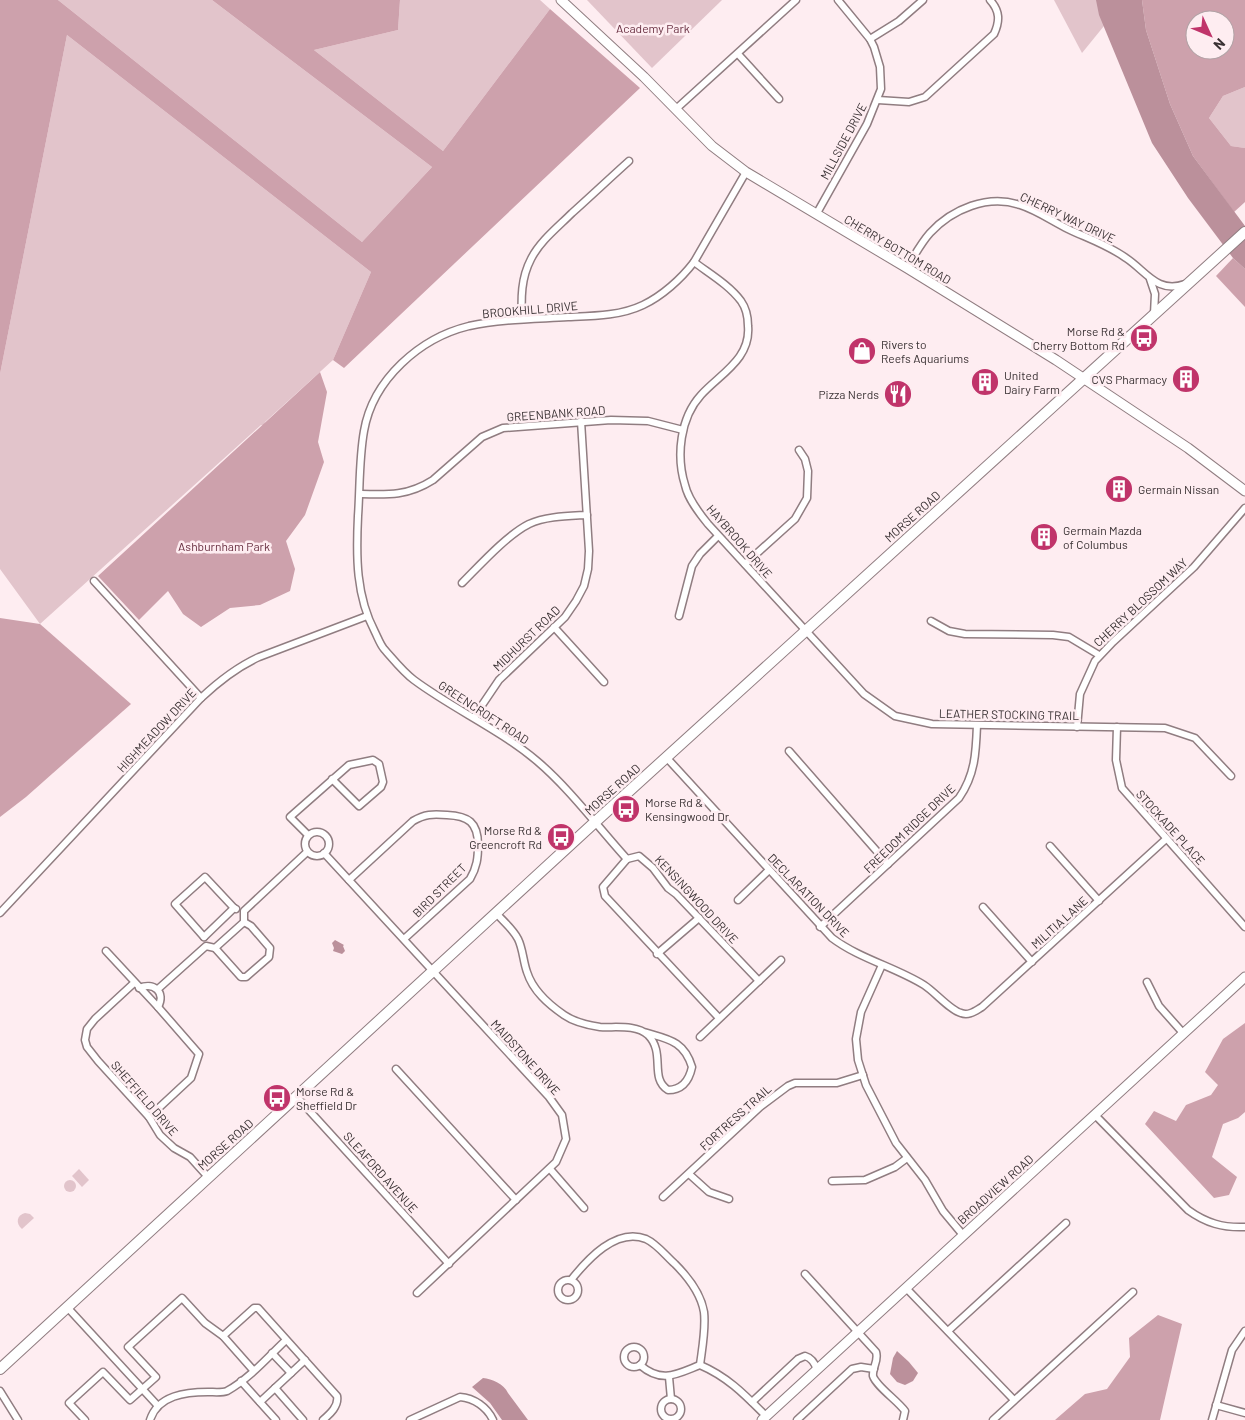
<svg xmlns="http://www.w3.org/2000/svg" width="1245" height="1420" font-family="Barlow,sans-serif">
<rect width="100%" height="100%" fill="#feedf1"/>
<g fill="#e2c4cb">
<polygon points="58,0 212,0 432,167 362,242"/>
<polygon points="400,0 540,0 550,9 443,151 314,50 398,30"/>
<polygon points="587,0 722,0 652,68"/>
<polygon points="1054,0 1125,0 1082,53"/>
<polygon points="67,35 371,272 333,360 265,422 264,426 261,425 40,624 0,569 0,374"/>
<polygon points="1245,87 1245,148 1231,146 1209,118 1223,96"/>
<polygon points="79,1169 89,1180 82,1187 72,1176"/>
<circle cx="70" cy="1186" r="6"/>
<path d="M25 1213 30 1214 34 1218 22 1229C15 1223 17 1215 25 1213Z"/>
</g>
<g fill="#cda1ac" fill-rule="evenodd">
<polygon points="0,0 58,0 362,242 432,167 212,0 400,0 398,30 314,50 443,151 550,9 640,88 344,368 333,360 371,272 67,35 0,374"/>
<path d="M1142 0H1245V87L1223 96 1209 118 1231 146 1245 148V202L1234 212 1193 156 1170 104 1146 30ZM1195 20H1225V50H1195Z"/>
<polygon points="1233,258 1245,269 1245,307 1216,276"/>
<polygon points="320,372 327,392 318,442 324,462 305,515 286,541 295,569 290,591 260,605 230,608 201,627 183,614 168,591 139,620 98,576"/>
<polygon points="0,618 40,624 131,704 26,797 0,817"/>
<polygon points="1245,1023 1245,1112 1238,1118 1223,1124 1212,1157 1237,1177 1229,1195 1214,1198 1145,1124 1154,1111 1176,1121 1186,1105 1211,1095 1218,1085 1205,1072 1223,1039"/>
<polygon points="1158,1315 1182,1324 1160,1420 1055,1420 1085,1394 1107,1389 1130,1357 1129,1338"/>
</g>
<g fill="#bb909b">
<polygon points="1096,0 1142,0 1146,30 1170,104 1193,156 1245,226 1245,269 1233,258 1188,198 1152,143 1099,15"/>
<polygon points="335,940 344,945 343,946 345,951 342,954 333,951 334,948 332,943"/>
<polygon points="897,1351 909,1362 918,1373 913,1381 905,1385 897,1382 890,1374 893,1358"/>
<path d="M483 1378C492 1379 504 1384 508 1393L528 1420H502L490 1403 472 1387Z"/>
</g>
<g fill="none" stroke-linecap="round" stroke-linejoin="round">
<defs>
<g id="street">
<polyline points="870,39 899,21 923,0"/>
<polyline points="738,54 779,99"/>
<path d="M878 100 909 102 925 97 994 34C1000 21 1000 11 990 0"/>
<polyline points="676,109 796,0"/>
<polyline points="817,213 867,124 881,89 880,67 874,47 870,39 838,0"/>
<path d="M694 262C710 274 729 285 741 301 746 308 748 317 748 326 751 359 720 374 701 395 680 418 676 456 685 485 688 499 699 513 708 524L864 694 895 716 932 724 1165 728 1195 738 1231 776"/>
<path d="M907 268C914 256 921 243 930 233 952 209 988 194 1020 205 1036 210 1052 221 1068 229 1087 238 1108 245 1126 258 1146 271 1157 294 1185 284"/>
<polyline points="1150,279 1155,294 1154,314"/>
<path d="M522 319C521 298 521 278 531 259 540 241 558 227 572 213 591 196 610 178 629 161"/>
<path d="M360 494C388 495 408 496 433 480L482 437 503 428 611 420 648 421 683 430"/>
<polyline points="745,564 795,519 807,498 808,471 805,459 799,450"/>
<polyline points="94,581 201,698"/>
<path d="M462 583C480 565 507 535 529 524 546 516 569 516 587 515"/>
<polyline points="679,616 692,566 700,554 718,536"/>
<polyline points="931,621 949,631 965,634 1053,635 1069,637 1099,655"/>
<polyline points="554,627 604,682"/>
<polyline points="474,717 499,680 565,617 576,601 584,586 588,569 589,551 581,421"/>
<polyline points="1077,727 1080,694 1095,661 1113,642 1194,567 1245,508"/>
<polyline points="1117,727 1116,760 1122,788 1245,927"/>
<polyline points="789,751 888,864"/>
<path d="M666 757 832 938C860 959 895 967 924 985 935 992 951 1011 961 1013 969 1016 975 1011 982 1007L1166 839"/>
<circle cx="317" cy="844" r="12"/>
<polyline points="308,835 290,817 349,765 373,760 379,764 383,782 381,787 359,806 332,779"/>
<polyline points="1050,846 1099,901"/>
<polyline points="324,853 549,1097 562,1115 566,1139 556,1162 417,1293"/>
<path d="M627 859C598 827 569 788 537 761 499 729 453 709 414 680 403 672 393 659 384 649 380 644 378 638 375 632 356 596 356 557 358 516 360 488 359 459 364 431 373 379 420 338 469 326 502 319 535 319 568 317 593 316 620 316 643 305 662 296 681 279 694 262L746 172"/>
<polyline points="627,859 603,887 605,896 719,1018"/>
<polyline points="627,859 639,856 653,868 668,888 676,894 759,981"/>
<path d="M349 880 413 821C425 814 432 814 447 815 468 816 478 822 478 845 478 858 477 867 470 879L404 939"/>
<polyline points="738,900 769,870"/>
<polyline points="983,907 1032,962"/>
<path d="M0 913 201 698C218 682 237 667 259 657L367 616"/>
<path d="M496 913C503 921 513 929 518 939 523 949 523 961 527 972 533 991 548 1004 564 1015 574 1022 587 1025 600 1027 614 1028 636 1024 648 1035 666 1053 649 1078 668 1090 682 1090 689 1081 692 1067 684 1040 667 1039 644 1032"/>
<path d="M820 927 959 798C975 775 976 753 977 725"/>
<polyline points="204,937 175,904 205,877 234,908"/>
<polyline points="204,937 234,908 236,909"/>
<polyline points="215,948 241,977 246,977 269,957 270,948 251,926 244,922"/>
<polyline points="106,951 158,1007 199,1054 191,1078 149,1117"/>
<polyline points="657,954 699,918"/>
<polyline points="882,965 861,1012 856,1039 858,1060 866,1085 896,1143 925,1180 943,1211 963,1235"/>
<polyline points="1147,982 1159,1006 1183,1033"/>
<polyline points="134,983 95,1019 87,1029 85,1040 87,1047 98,1061 149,1117 160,1135 174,1148 190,1157 208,1177"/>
<path d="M139 988C154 982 166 992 158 1007"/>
<polyline points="158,989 206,946 215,948 244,922 244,911 307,852"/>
<polyline points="700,1037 781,960"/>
<polyline points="396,1069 516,1200"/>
<polyline points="296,1096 449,1264"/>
<path d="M1095 1115 1188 1210C1206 1223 1223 1228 1245 1227"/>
<polyline points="550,1169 584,1208"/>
<polyline points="689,1174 709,1192 729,1199"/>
<polyline points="832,1181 865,1180 895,1167 907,1158"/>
<polyline points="663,1197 760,1107 788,1086 795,1083 837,1083 863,1075"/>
<path d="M805 1274 876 1352C879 1361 872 1367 873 1376 876 1386 898 1401 905 1411L903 1420"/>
<path d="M571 1280C587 1260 616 1227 646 1239 657 1244 666 1256 675 1264 687 1276 701 1294 704 1312 706 1329 702 1349 700 1365"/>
<circle cx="568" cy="1290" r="10"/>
<polyline points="906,1288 1014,1400"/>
<polyline points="67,1307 158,1406"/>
<polyline points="948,1331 1066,1223"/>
<path d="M223 1336 254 1308H258L337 1396C339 1406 330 1414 323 1420"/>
<circle cx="634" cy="1357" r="10"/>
<polyline points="272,1353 291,1373"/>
<path d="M640 1365C662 1384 677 1374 700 1365 728 1377 745 1395 766 1416"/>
<polyline points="669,1377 671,1399"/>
<polyline points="241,1381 276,1420"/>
<polyline points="275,1388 303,1420"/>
<polyline points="0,1391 18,1420"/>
<circle cx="671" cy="1409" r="10"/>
<polyline points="260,1402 305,1360"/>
<path d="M752 1402 798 1359 805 1356C812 1358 815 1363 817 1370"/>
<polyline points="1216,1405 1245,1413"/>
<polyline points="85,1420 69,1403 103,1372 130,1400 156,1377 128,1347 182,1298 205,1323 223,1336 253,1370"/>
<path d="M150 1420C158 1395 186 1392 208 1392 214 1392 222 1393 227 1391 249 1379 268 1357 286 1340"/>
<path d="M410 1420 460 1397C474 1398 487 1407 493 1420"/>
<polyline points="797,1420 852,1369 861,1367 874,1369"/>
<polyline points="993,1420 1133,1292"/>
<polyline points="1212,1420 1232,1350 1245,1331"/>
</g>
<g id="secondary">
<polyline points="561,0 644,77 712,146 746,172 907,268 1056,360 1188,448 1245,491"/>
<polyline points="762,1420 1245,977"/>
</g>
<polyline id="primary" points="0,1369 594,823 1245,232"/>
</defs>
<use href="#street" stroke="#907d81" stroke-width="9"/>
<use href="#secondary" stroke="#907d81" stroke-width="11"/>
<use href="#primary" stroke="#907d81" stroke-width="12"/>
<use href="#street" stroke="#fff" stroke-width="6"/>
<use href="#secondary" stroke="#fff" stroke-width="9"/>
<use href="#primary" stroke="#fff" stroke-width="10"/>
</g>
<defs>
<symbol id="bus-disc" viewBox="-11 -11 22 22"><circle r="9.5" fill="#c0346a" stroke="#feedf1"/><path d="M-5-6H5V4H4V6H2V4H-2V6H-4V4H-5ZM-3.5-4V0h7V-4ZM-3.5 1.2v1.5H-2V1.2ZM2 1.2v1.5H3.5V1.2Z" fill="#fff"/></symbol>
<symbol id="shop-disc" viewBox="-11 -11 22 22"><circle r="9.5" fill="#c0346a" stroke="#feedf1"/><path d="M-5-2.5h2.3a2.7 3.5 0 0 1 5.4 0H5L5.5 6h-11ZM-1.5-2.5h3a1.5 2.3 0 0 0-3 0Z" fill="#fff"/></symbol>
<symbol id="building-disc" viewBox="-11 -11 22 22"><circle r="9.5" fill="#c0346a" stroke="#feedf1"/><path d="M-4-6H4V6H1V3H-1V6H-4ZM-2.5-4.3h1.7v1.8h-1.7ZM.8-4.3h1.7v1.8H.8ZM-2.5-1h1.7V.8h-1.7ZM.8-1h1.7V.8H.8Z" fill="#fff"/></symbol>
<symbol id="restaurant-disc" viewBox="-11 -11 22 22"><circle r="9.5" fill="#c0346a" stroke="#feedf1"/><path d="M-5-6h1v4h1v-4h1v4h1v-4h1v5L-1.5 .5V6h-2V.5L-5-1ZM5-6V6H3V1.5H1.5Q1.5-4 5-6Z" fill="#fff"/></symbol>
</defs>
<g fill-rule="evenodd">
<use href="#bus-disc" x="1128" y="322" width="32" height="32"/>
<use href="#shop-disc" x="846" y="335" width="32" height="32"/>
<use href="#building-disc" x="1170" y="363" width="32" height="32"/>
<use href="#building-disc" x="969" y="366" width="32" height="32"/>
<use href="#restaurant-disc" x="882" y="378" width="32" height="32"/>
<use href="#building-disc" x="1103" y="473" width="32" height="32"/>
<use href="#building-disc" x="1028" y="521" width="32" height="32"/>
<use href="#bus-disc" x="610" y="793" width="32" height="32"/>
<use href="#bus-disc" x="545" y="821" width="32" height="32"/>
<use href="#bus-disc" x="261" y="1082" width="32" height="32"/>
</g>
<g text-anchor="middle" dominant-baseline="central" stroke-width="5" stroke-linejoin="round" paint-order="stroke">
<g font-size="12" fill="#693042" stroke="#feedf1">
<text x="653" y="28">Academy Park</text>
<text x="224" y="546">Ashburnham Park</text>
</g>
<g font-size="12" fill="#3a3234" stroke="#feedf1">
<text transform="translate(843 141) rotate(-62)">MILLSIDE DRIVE</text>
<text transform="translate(1068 217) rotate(25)">CHERRY WAY DRIVE</text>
<text transform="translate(898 249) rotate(31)">CHERRY BOTTOM ROAD</text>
<text transform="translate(530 309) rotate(-5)">BROOKHILL DRIVE</text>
<text transform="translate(556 413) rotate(-4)">GREENBANK ROAD</text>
<text transform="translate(912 516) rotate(-42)">MORSE ROAD</text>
<text transform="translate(740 541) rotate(49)">HAYBROOK DRIVE</text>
<text transform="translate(1140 602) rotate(-43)">CHERRY BLOSSOM WAY</text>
<text transform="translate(526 638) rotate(-44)">MIDHURST ROAD</text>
<text transform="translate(484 712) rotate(33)">GREENCROFT ROAD</text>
<text transform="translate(1009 714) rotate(1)">LEATHER STOCKING TRAIL</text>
<text transform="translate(156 730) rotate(-47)">HIGHMEADOW DRIVE</text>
<text transform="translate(612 789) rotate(-42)">MORSE ROAD</text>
<text transform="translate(1171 827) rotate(48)">STOCKADE PLACE</text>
<text transform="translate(909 828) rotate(-44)">FREEDOM RIDGE DRIVE</text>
<text transform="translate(439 890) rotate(-45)">BIRD STREET</text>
<text transform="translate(809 895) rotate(46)">DECLARATION DRIVE</text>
<text transform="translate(697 899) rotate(47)">KENSINGWOOD DRIVE</text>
<text transform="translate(1059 922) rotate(-42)">MILITIA LANE</text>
<text transform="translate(526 1057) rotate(48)">MAIDSTONE DRIVE</text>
<text transform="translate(145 1098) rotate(49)">SHEFFIELD DRIVE</text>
<text transform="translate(735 1117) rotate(-42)">FORTRESS TRAIL</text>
<text transform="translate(225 1144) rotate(-42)">MORSE ROAD</text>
<text transform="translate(381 1172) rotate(48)">SLEAFORD AVENUE</text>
<text transform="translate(995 1189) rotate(-42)">BROADVIEW ROAD</text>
</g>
<g font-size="12" fill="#3a3234" stroke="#feedf1" text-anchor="start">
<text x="1125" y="331" text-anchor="end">Morse Rd &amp;<tspan x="1125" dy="14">Cherry Bottom Rd</tspan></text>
<text x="881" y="344">Rivers to<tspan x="881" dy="14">Reefs Aquariums</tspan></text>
<text x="1004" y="375">United<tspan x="1004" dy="14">Dairy Farm</tspan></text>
<text x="1167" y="379" text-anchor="end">CVS Pharmacy</text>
<text x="879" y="394" text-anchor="end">Pizza Nerds</text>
<text x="1138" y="489">Germain Nissan</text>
<text x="1063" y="530">Germain Mazda<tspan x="1063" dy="14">of Columbus</tspan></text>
<text x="645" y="802">Morse Rd &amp;<tspan x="645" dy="14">Kensingwood Dr</tspan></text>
<text x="542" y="830" text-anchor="end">Morse Rd &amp;<tspan x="542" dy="14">Greencroft Rd</tspan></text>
<text x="296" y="1091">Morse Rd &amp;<tspan x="296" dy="14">Sheffield Dr</tspan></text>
</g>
</g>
<g transform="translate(1210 35) rotate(134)"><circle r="24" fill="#feedf1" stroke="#b0a2a5"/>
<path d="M0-4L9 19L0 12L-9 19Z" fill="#c0346a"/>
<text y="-8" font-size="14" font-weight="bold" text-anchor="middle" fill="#3a3234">N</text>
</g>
</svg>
